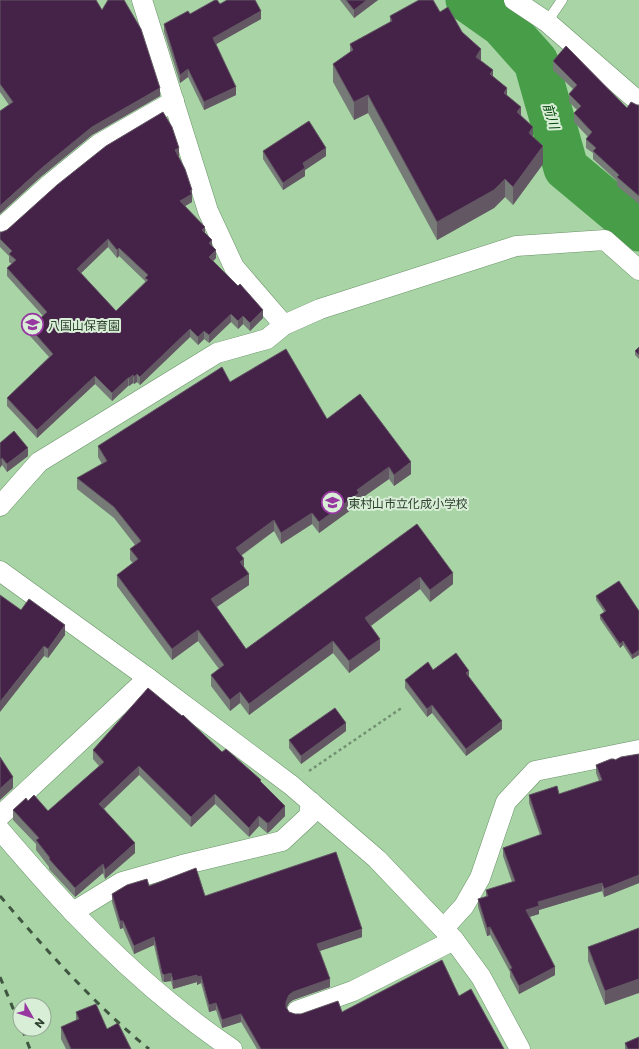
<svg xmlns="http://www.w3.org/2000/svg" width="639" height="1049" font-family="Poppins,'Noto Sans JP',sans-serif">
<rect width="100%" height="100%" fill="#a8d4a6"/>
<g fill="none" stroke-linecap="round" stroke-linejoin="round">
<polyline stroke="#479d48" stroke-width="45" points="468,0 502,24 536,62 566,168 639,229"/>
<defs>
<polyline id="lane" points="547,22 562,0"/>
<g id="street">
<polyline points="142,0 208,211 234,267 284,325"/>
<polyline points="514,0 547,22 639,102"/>
<polyline points="0,229 50,184 99,144 174,101"/>
<polyline points="0,506 39,462 217,353 267,339 284,325 320,309 516,246 605,240 639,270"/>
<polyline points="0,571 148,678 291,785 377,859 454,940 481,977 520,1049"/>
<polyline points="0,816 148,678"/>
<path d="M0 830C24 858 48 886 73 912 121 962 174 1010 232 1049"/>
<polyline points="73,912 122,882 182,865 282,841 309,816 311,802"/>
<polyline points="444,928 464,906 480,878 506,802 535,771 639,750"/>
<polyline points="297,1011 353,991 454,940"/>
</g>
</defs>
<use href="#lane" stroke="#699368" stroke-width="11"/>
<use href="#street" stroke="#699368" stroke-width="21"/>
<polyline stroke="#729271" stroke-width="2.5" stroke-dasharray="3 3" stroke-linecap="butt" points="309,771 403,707"/>
<use href="#lane" stroke="#fff" stroke-width="10"/>
<use href="#street" stroke="#fff" stroke-width="20"/>
<g stroke="#405640" stroke-width="3" stroke-dasharray="7 7" stroke-linecap="butt">
<path d="M0 896C46 950 94 1004 149 1049"/>
<polyline points="0,977 20,1025"/>
<polyline points="22,1029 30,1049"/>
</g>
</g>
<g fill="#767b77" fill-rule="evenodd">
<polygon points="0,0 102,10 160,96 92,135 43,175 9,105 0,92"/>
<polygon points="340,0 378,0 354,18"/>
<polygon points="220,4 261,19 216,44 236,95 204,110 188,77 180,83 164,32 164,24 190,14"/>
<polygon points="440,12 462,32 481,61 521,116 533,137 543,164 513,205 505,197 494,208 437,240 368,113 354,120 333,82 333,64 350,52 350,44 390,22 390,16"/>
<polygon points="553,61 627,108 639,105 639,204 617,186 617,181 593,159 593,153 586,148 586,139 588,137 574,122 574,113 577,110 569,102 569,94 573,89 553,70"/>
<polygon points="263,151 326,156 305,170 305,176 283,190 263,159"/>
<path d="M178 156 192 193V202L185 206 205 233 212 246 216 258 213 261 263 318 250 331 243 324 238 329 231 322 209 343 204 339 198 345 190 337 140 385 137 382 134 384 133 383 129 386H128L112 401 95 384 37 438 7 406V398L49 357 30 336V328L43 316 7 276V268L12 264 9 262V256L0 247V232H2L179 156ZM108 247 117 258 119 256 145 281V282L116 311 81 273Z"/>
<polygon points="639,347 639,359 635,355 635,351"/>
<polygon points="230,382 327,419 411,474 394,486 389,479 359,500 359,504 319,533 312,524 281,544 274,531 241,556 249,585 216,607 246,649 417,524 453,584 430,602 420,589 371,626 380,650 349,673 333,653 249,715 240,703 230,711 211,686 211,675 219,669 198,641 172,660 117,586 117,575 133,563 130,560 130,549 135,545 114,518 77,489 77,478 102,464 98,457 98,446"/>
<polygon points="0,443 28,456 7,472 2,465"/>
<polygon points="596,596 639,611 639,655 632,659 623,645 620,648 600,619 600,615 604,612 596,600"/>
<polygon points="21,610 65,635 48,658 44,656"/>
<polygon points="433,670 469,677 502,729 466,756 432,713 427,717 405,688 405,680"/>
<polygon points="346,731 301,764 289,748 289,740"/>
<polygon points="93,750 222,752 261,782 285,816 269,832 267,833 259,826 249,837 215,804 191,827 139,775 104,809 135,853 105,879 103,873 75,897 49,869 49,867 36,850 36,844 13,820 13,810 28,801 48,811 99,766 93,759"/>
<polygon points="639,754 639,883 604,897 602,891 539,910 539,914 529,917 555,975 519,994 510,977 510,972 490,935 487,936 478,907 478,899 486,897 486,890 512,882 503,856 503,848 540,835 529,803 529,795 559,794 599,781 596,773 596,765"/>
<polygon points="149,886 205,896 362,937 319,951 330,987 293,1000 289,1003 286,1008 289,1012 295,1014 342,1012 459,996 504,1049 257,1049 241,1022 222,1028 216,1010 209,1012 201,983 197,985 197,982 173,989 171,981 164,982 162,981 154,945 134,954 123,928 120,929 112,902 112,894"/>
<polygon points="639,928 605,1005 588,961 588,947"/>
<polygon points="76,1012 107,1029 131,1049 66,1049 61,1039 61,1027 76,1020"/>
<polygon points="625,1043 639,1049 625,1049"/>
</g>
<g fill="#635764">
<polygon points="367,0 378,0 354,18 354,10"/>
<polygon points="261,11 261,19 213,46 213,38"/>
<polygon points="481,49 481,67 476,57"/>
<polygon points="188,69 188,77 180,83 180,75"/>
<polygon points="493,70 493,88 490,74"/>
<polygon points="236,87 236,95 204,110 204,102"/>
<polygon points="160,88 160,96 92,135 43,175 0,214 0,206 43,167 92,127"/>
<polygon points="507,88 507,106 504,93"/>
<polygon points="368,95 368,113 354,120 354,102"/>
<polygon points="521,107 521,125 517,112"/>
<polygon points="533,127 533,145 529,133"/>
<polygon points="543,146 543,164 513,205 513,187"/>
<polygon points="179,148 179,156 175,158 175,150"/>
<polygon points="326,148 326,156 305,170 305,176 283,190 283,183 303,163"/>
<polygon points="505,179 505,197 494,208 437,240 437,222"/>
<polygon points="192,190 192,202 180,209 180,201"/>
<polygon points="205,227 205,235 202,230"/>
<polygon points="108,239 108,247 77,277 77,269"/>
<polygon points="212,240 212,248 209,243"/>
<polygon points="119,248 119,256 117,258 117,250"/>
<polygon points="216,250 216,258 209,265 209,257"/>
<polygon points="263,310 263,318 250,331 250,323"/>
<polygon points="231,314 231,322 209,343 209,335"/>
<polygon points="243,316 243,324 238,329 238,321"/>
<polygon points="190,329 190,337 140,385 140,377"/>
<polygon points="204,331 204,339 198,345 198,337"/>
<polygon points="137,374 137,382 134,384 134,377"/>
<polygon points="133,375 133,383 129,386 129,378"/>
<polygon points="95,376 95,384 37,438 37,430"/>
<polygon points="128,378 128,386 112,401 112,393"/>
<polygon points="28,448 28,456 7,472 7,464"/>
<polygon points="2,458 2,465 0,468 0,460"/>
<polygon points="411,462 411,474 394,486 394,475"/>
<polygon points="389,467 389,479 359,500 359,504 319,533 319,522 357,490"/>
<polygon points="312,513 312,524 281,544 281,533"/>
<polygon points="274,520 274,531 236,559 236,548"/>
<polygon points="244,559 244,571 240,562"/>
<polygon points="453,573 453,584 430,602 430,590"/>
<polygon points="249,574 249,585 211,611 211,599"/>
<polygon points="420,577 420,589 365,630 365,618"/>
<polygon points="65,625 65,635 48,658 48,649"/>
<polygon points="198,630 198,641 172,660 172,649"/>
<polygon points="380,639 380,650 349,673 349,661"/>
<polygon points="333,641 333,653 249,715 249,704"/>
<polygon points="623,641 623,645 620,648 620,644"/>
<polygon points="44,646 44,656 0,712 0,702"/>
<polygon points="639,650 639,655 632,659 632,655"/>
<polygon points="469,671 469,679 466,673"/>
<polygon points="240,692 240,703 230,711 230,700"/>
<polygon points="432,705 432,713 427,717 427,709"/>
<polygon points="502,721 502,729 466,756 466,749"/>
<polygon points="346,723 346,731 301,764 301,756"/>
<polygon points="139,766 139,775 99,813 99,804"/>
<polygon points="13,777 13,788 0,800 0,789"/>
<polygon points="215,794 215,804 191,827 191,817"/>
<polygon points="285,806 285,816 269,832 267,833 267,823"/>
<polygon points="259,816 259,826 249,837 249,828"/>
<polygon points="135,843 135,853 105,879 105,870"/>
<polygon points="103,864 103,873 75,897 75,888"/>
<polygon points="639,875 639,883 604,897 604,889"/>
<polygon points="602,883 602,891 539,910 539,914 526,918 526,910 538,902"/>
<polygon points="120,921 123,921 123,928 120,929"/>
<polygon points="490,927 490,935 487,936 487,928"/>
<polygon points="362,929 362,937 317,952 317,944"/>
<polygon points="154,937 154,945 134,954 134,946"/>
<polygon points="555,967 555,975 519,994 519,986"/>
<polygon points="171,973 171,981 164,982 164,975"/>
<polygon points="197,975 197,982 173,989 173,981"/>
<polygon points="201,976 201,983 197,985 197,977"/>
<polygon points="330,979 330,987 293,1000 289,1003 286,1009 286,1002 289,995 293,992"/>
<polygon points="639,979 639,993 605,1005 605,991"/>
<polygon points="216,1003 216,1010 209,1012 209,1005"/>
<polygon points="241,1014 241,1022 222,1028 222,1020"/>
</g>
<g fill="#452248" stroke="#635764" fill-rule="evenodd">
<polygon points="0,0 96,0 102,10 108,0 124,0 141,29 160,88 92,127 43,167 0,206 0,111 13,102 0,84"/>
<polygon points="215,0 217,0 220,4 227,0 255,0 261,11 213,38 236,87 204,102 188,69 180,75 164,24 188,11 190,14"/>
<polygon points="346,0 367,0 354,10"/>
<polygon points="419,0 433,0 440,12 448,7 462,32 481,49 476,57 493,70 490,74 507,88 504,93 521,107 517,112 533,127 529,133 543,146 513,187 505,179 494,190 437,222 368,95 354,102 333,64 353,50 350,44 392,21 390,16"/>
<polygon points="566,46 627,108 631,102 637,105 639,105 639,196 617,177 619,175 593,151 596,148 586,139 592,132 574,113 581,106 569,94 577,85 553,61"/>
<path d="M163 112 172 127 179 148 175 150 185 169 192 190 190 191 192 194 180 201 205 227 202 230 212 240 209 243 216 250 209 257 238 286 240 284 263 310 250 323 243 316 238 321 231 314 209 335 204 331 198 337 190 329 140 377 137 374 134 377 133 375 129 378H128L112 393 95 376 37 430 7 398 53 354 30 328 47 312 7 268 16 260 9 254 12 251 0 239V232H2L7 230 57 185 106 146ZM108 239 117 250 119 248 148 275 145 278 148 280 116 311 77 269Z"/>
<polygon points="309,121 326,148 303,163 305,168 283,183 263,151"/>
<polygon points="639,347 639,355 635,351"/>
<polygon points="286,349 327,419 360,394 411,462 394,475 389,467 357,490 359,493 319,522 312,513 281,533 274,520 236,548 244,559 240,562 249,574 211,599 246,649 417,524 453,573 430,590 420,577 365,618 380,639 349,661 333,641 249,704 240,692 230,700 211,675 224,665 198,630 172,649 117,575 138,559 130,549 141,541 114,507 77,478 107,461 98,446 222,367 230,382"/>
<polygon points="14,431 28,448 7,464 2,458 0,460 0,443"/>
<polygon points="619,581 639,611 639,650 632,655 623,641 620,644 600,615 606,611 596,596"/>
<polygon points="0,595 21,610 29,599 65,625 48,649 44,646 0,702"/>
<polygon points="456,653 469,671 466,673 502,721 466,749 432,705 427,709 405,680 428,662 433,670"/>
<polygon points="148,688 182,716 183,715 222,752 226,749 261,780 260,781 285,806 269,823 267,823 259,816 249,828 215,794 191,817 139,766 99,804 135,843 105,870 103,864 75,888 49,859 50,858 36,840 39,838 13,810 26,798 28,801 34,795 48,811 104,762 93,750"/>
<polygon points="335,708 346,723 301,756 289,740"/>
<polygon points="639,754 639,875 604,889 602,883 538,902 539,906 526,910 555,967 519,986 510,969 512,968 490,927 487,928 478,899 488,896 486,890 515,881 503,848 542,834 529,795 557,786 559,794 602,780 596,765 611,759 614,759 615,760 621,757"/>
<polygon points="0,757 13,777 0,789"/>
<polygon points="336,852 362,929 317,944 330,979 293,992 289,995 286,1002 286,1007 289,1012 295,1014 301,1014 338,1001 342,1012 442,960 459,996 471,989 504,1049 261,1049 241,1014 222,1020 216,1003 209,1005 201,976 197,977 197,975 173,981 171,973 164,975 162,973 154,937 134,946 123,921 120,921 112,894 127,885 147,879 149,886 196,868 205,896"/>
<polygon points="639,928 639,979 605,991 588,947"/>
<polygon points="96,1004 107,1029 118,1023 131,1049 71,1049 61,1027 79,1019 76,1012"/>
<polygon points="639,1037 639,1049 628,1049 625,1043"/>
</g>
<defs>
<symbol id="school-ring" viewBox="-11 -11 22 22"><circle r="9.5" fill="#d8eed7" stroke="#9738a1" stroke-width="1.5"/><path d="M0-5L7-2L0 1L-7-2ZM-4 1L0 2.5L4 1V4Q0 6-4 4Z" fill="#9738a1"/></symbol>
</defs>
<g fill-rule="evenodd">
<use href="#school-ring" x="20" y="312" width="25" height="25"/>
<use href="#school-ring" x="320" y="490" width="25" height="25"/>
</g>
<g text-anchor="middle" dominant-baseline="central" stroke-width="4" stroke-linejoin="round" paint-order="stroke">
<g font-size="12" fill="#2e402e" stroke="#d8eed7" text-anchor="start">
<text x="48" y="325">八国山保育園</text>
<text x="348" y="503">東村山市立化成小学校</text>
</g>
<g font-size="13" font-style="italic" fill="#09470e" stroke="#d8eed7">
<text transform="translate(551 116) rotate(74)">前川</text>
</g>
</g>
<g transform="translate(32 1017) rotate(129)"><circle r="19" fill="#d8eed7" stroke="#94a893"/>
<path d="M0-3L7 15L0 10L-7 15Z" fill="#9738a1"/>
<text y="-6" font-size="11" font-weight="bold" text-anchor="middle" fill="#2e402e">N</text>
</g>
</svg>
